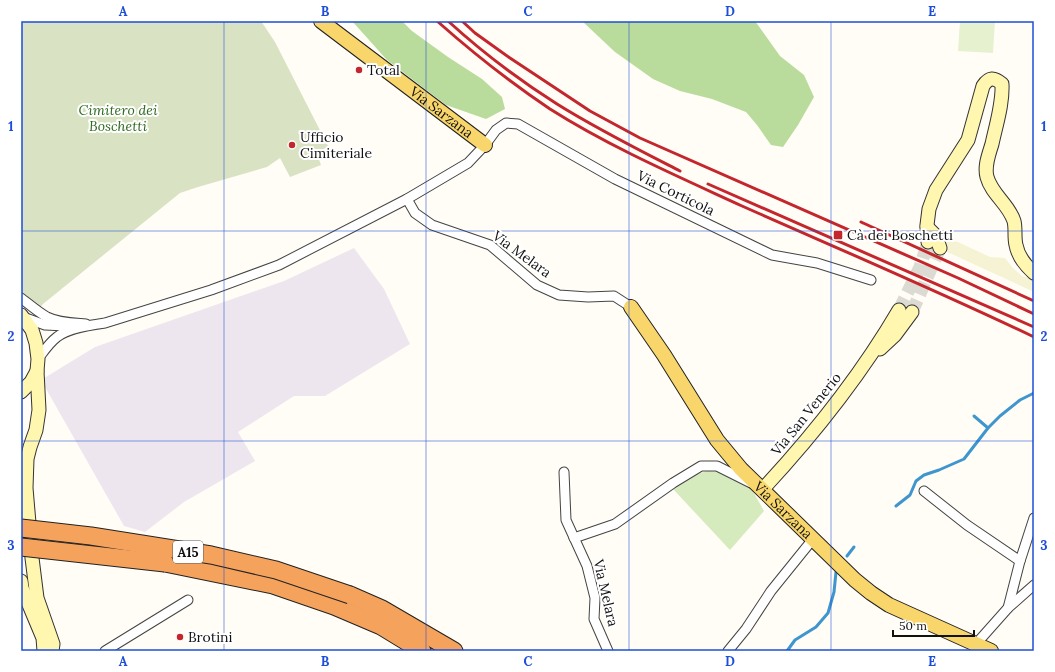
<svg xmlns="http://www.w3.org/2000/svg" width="1055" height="672" font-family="Lora,serif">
<rect width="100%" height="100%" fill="#fffdf5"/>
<polygon fill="#eee6ef" points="354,248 384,289 410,344 325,396 294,396 238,432 255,461 184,502 145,532 124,526 41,380 95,347 284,281"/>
<polygon fill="#f6f3d4" points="945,240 958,242 990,257 1005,258 1013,268 1022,276 1034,280 1034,292 943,250"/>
<polygon fill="#d5ebbd" points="715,468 751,488 764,511 730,550 673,489 698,474"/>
<g fill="#b9dc9c">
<polygon points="352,21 402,21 412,31 448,57 482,79 502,97 505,109 486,119 446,105 387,60"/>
<polygon points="582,21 755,21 780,56 804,75 814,97 798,125 783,147 771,145 757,125 746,112 712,99 680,91 653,79 615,52"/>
</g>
<polygon fill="#d9e3c4" points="21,21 261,21 275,42 328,146 317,154 321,165 290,177 280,158 267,167 198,187 180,193 43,304 39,309 21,295"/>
<polygon fill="#e6f2cf" points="960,21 995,21 993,53 958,51"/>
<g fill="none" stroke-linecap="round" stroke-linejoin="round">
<g stroke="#3f96cf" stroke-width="3">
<polyline points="974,416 988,428"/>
<polyline points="896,506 910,495 916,481 924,475 939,470 964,459 988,428 1000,416 1020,400 1034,393"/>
<polyline points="847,556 854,547"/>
<polyline points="787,651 795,640 816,627 828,613 834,592 836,572"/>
</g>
<g stroke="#dbdad3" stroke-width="13" stroke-dasharray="13 6" stroke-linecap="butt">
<polyline points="899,310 920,267 928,242"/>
<polyline points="912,312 940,248"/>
</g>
<defs>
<g id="street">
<polyline points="407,199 415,213 432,225 490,245 537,285 559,295 588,297 614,296 631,307"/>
<path d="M21 298C30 305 38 312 47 317 59 323 73 323 86 324"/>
<polyline points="23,317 45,325 66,326"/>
<path d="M38 359C44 351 49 343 57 337 68 328 91 325 105 323L211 290 279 265 407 199 468 163 485 145 496 130 506 123 518 124 615 179 772 255 817 263 871 280"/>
<polyline points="564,472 566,520 587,566 595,598 594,619 608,651"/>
<polyline points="924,491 967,525 1020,561"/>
<polyline points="574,538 615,524 673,483 701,466 717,466 751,483"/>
<polyline points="1008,608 1020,561 1034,518"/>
<polyline points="976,644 1008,608 1034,585"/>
<polyline points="105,651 188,600"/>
<polyline points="728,651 746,629 771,591 813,539"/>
</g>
<g id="secondary">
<polyline points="927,227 936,236 940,248"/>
<path d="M928 242 927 225 929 209 936 190 968 140 983 86C989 77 994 77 1002 84 1003 104 996 125 992 144 989 154 984 166 987 177 992 195 1008 203 1014 221 1016 229 1014 237 1016 245 1018 256 1026 266 1034 273"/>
<polyline points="21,315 32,330 36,343 38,359 37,371 39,410 36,430 30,447 27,459 26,488 32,558 37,598 53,644 52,651"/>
<polyline points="880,349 895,335 912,312"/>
<polyline points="21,392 31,382 37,371"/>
<path d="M763 489C814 434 861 375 899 310"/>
<polyline points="21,581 22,588 43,638 44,651"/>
</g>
<g id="primary">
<path id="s1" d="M321 21 485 145"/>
<path id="s2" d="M631 307 664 355 717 440 741 469 855 580 871 593 889 605 991 651"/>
</g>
<g id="highway">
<polyline points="165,563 273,585 334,606 381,626 422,651"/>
<polyline points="350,595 382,609 454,651"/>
</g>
</defs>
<use href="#street" stroke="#444" stroke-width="11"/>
<use href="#secondary" stroke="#333" stroke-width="15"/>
<use href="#primary" stroke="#222" stroke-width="16"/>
<use href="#highway" stroke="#222" stroke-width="19"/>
<use href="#street" stroke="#fff" stroke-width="9"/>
<use href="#secondary" stroke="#fff6b0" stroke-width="13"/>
<use href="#primary" stroke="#f9d66b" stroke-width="14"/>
<use href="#highway" stroke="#f5a25d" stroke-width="17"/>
<g stroke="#c4262e" stroke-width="3">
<path d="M437 21C472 52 511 83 550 109 610 147 677 176 742 206 839 249 938 291 1034 337"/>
<path d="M448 21C481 51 519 80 557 104 597 129 639 150 680 171"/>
<polyline points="462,21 475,33 510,58 590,111 640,138 958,278 1034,314"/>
<polyline points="708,184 1034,327"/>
<polyline points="863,223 861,222 1034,301"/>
</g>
<defs>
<g id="highway-bridge">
<polyline points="21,528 91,536 211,555 276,570 350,595"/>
<polyline points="21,547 165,563"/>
</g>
</defs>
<use href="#highway-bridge" stroke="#222" stroke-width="19" stroke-linecap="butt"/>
<use href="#highway-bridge" stroke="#f5a25d" stroke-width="17"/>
</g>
<path fill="none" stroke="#1d4ed8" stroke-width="1" stroke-opacity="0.55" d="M224 21V651M426 21V651M629 21V651M831 21V651M21 231H1034M21 441H1034"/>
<g fill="#c4262e" stroke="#fff" stroke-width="1.5">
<circle cx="359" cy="70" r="4"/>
<circle cx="292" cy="145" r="4"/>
<rect x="833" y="230" width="10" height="10" rx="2"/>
<circle cx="180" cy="637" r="4"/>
</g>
<g text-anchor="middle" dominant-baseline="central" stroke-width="4" stroke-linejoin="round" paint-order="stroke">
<rect fill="#fff" stroke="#585858" stroke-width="1" x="173" y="541" width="30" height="22" rx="3"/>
<g font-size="13" font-weight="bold" fill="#111">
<text x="188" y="552">A15</text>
</g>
<g font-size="14" fill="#111" stroke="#fff" text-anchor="start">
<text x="367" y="70">Total</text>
<text x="300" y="137">Ufficio<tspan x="300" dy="16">Cimiteriale</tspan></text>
<text x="847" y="235">Cà dei Boschetti</text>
<text x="188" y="637">Brotini</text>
</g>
<g font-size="14" font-style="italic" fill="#2f6b1f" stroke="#fff">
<text x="118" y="110">Cimitero dei<tspan x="118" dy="16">Boschetti</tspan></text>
</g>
<g font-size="14" fill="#111" stroke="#fff">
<text stroke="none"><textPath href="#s1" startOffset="151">Via Sarzana</textPath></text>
<text transform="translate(676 193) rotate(26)">Via Corticola</text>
<text transform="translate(522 254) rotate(36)">Via Melara</text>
<text transform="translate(806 414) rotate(-51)">Via San Venerio</text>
<text stroke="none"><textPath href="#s2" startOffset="255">Via Sarzana</textPath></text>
<text transform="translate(606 593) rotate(77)">Via Melara</text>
</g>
</g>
<rect width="1055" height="672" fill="none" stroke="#ffffff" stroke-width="44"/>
<path d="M893 630v6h81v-6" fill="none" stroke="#111111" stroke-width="2"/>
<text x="899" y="630" font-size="12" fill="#111111" stroke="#ffffff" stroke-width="3" paint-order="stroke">50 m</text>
<rect x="22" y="22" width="1011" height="628" fill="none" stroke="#1d4ed8" stroke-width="1.5"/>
<g font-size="13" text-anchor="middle" font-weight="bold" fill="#1d4ed8">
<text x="123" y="16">A</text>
<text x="325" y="16">B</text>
<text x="528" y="16">C</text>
<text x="730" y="16">D</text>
<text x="932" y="16">E</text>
<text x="11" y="131">1</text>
<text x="1044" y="131">1</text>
<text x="11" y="341">2</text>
<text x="1044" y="341">2</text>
<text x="11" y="550">3</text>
<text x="1044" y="550">3</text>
<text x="123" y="666">A</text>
<text x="325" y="666">B</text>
<text x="528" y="666">C</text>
<text x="730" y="666">D</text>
<text x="932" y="666">E</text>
</g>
</svg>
